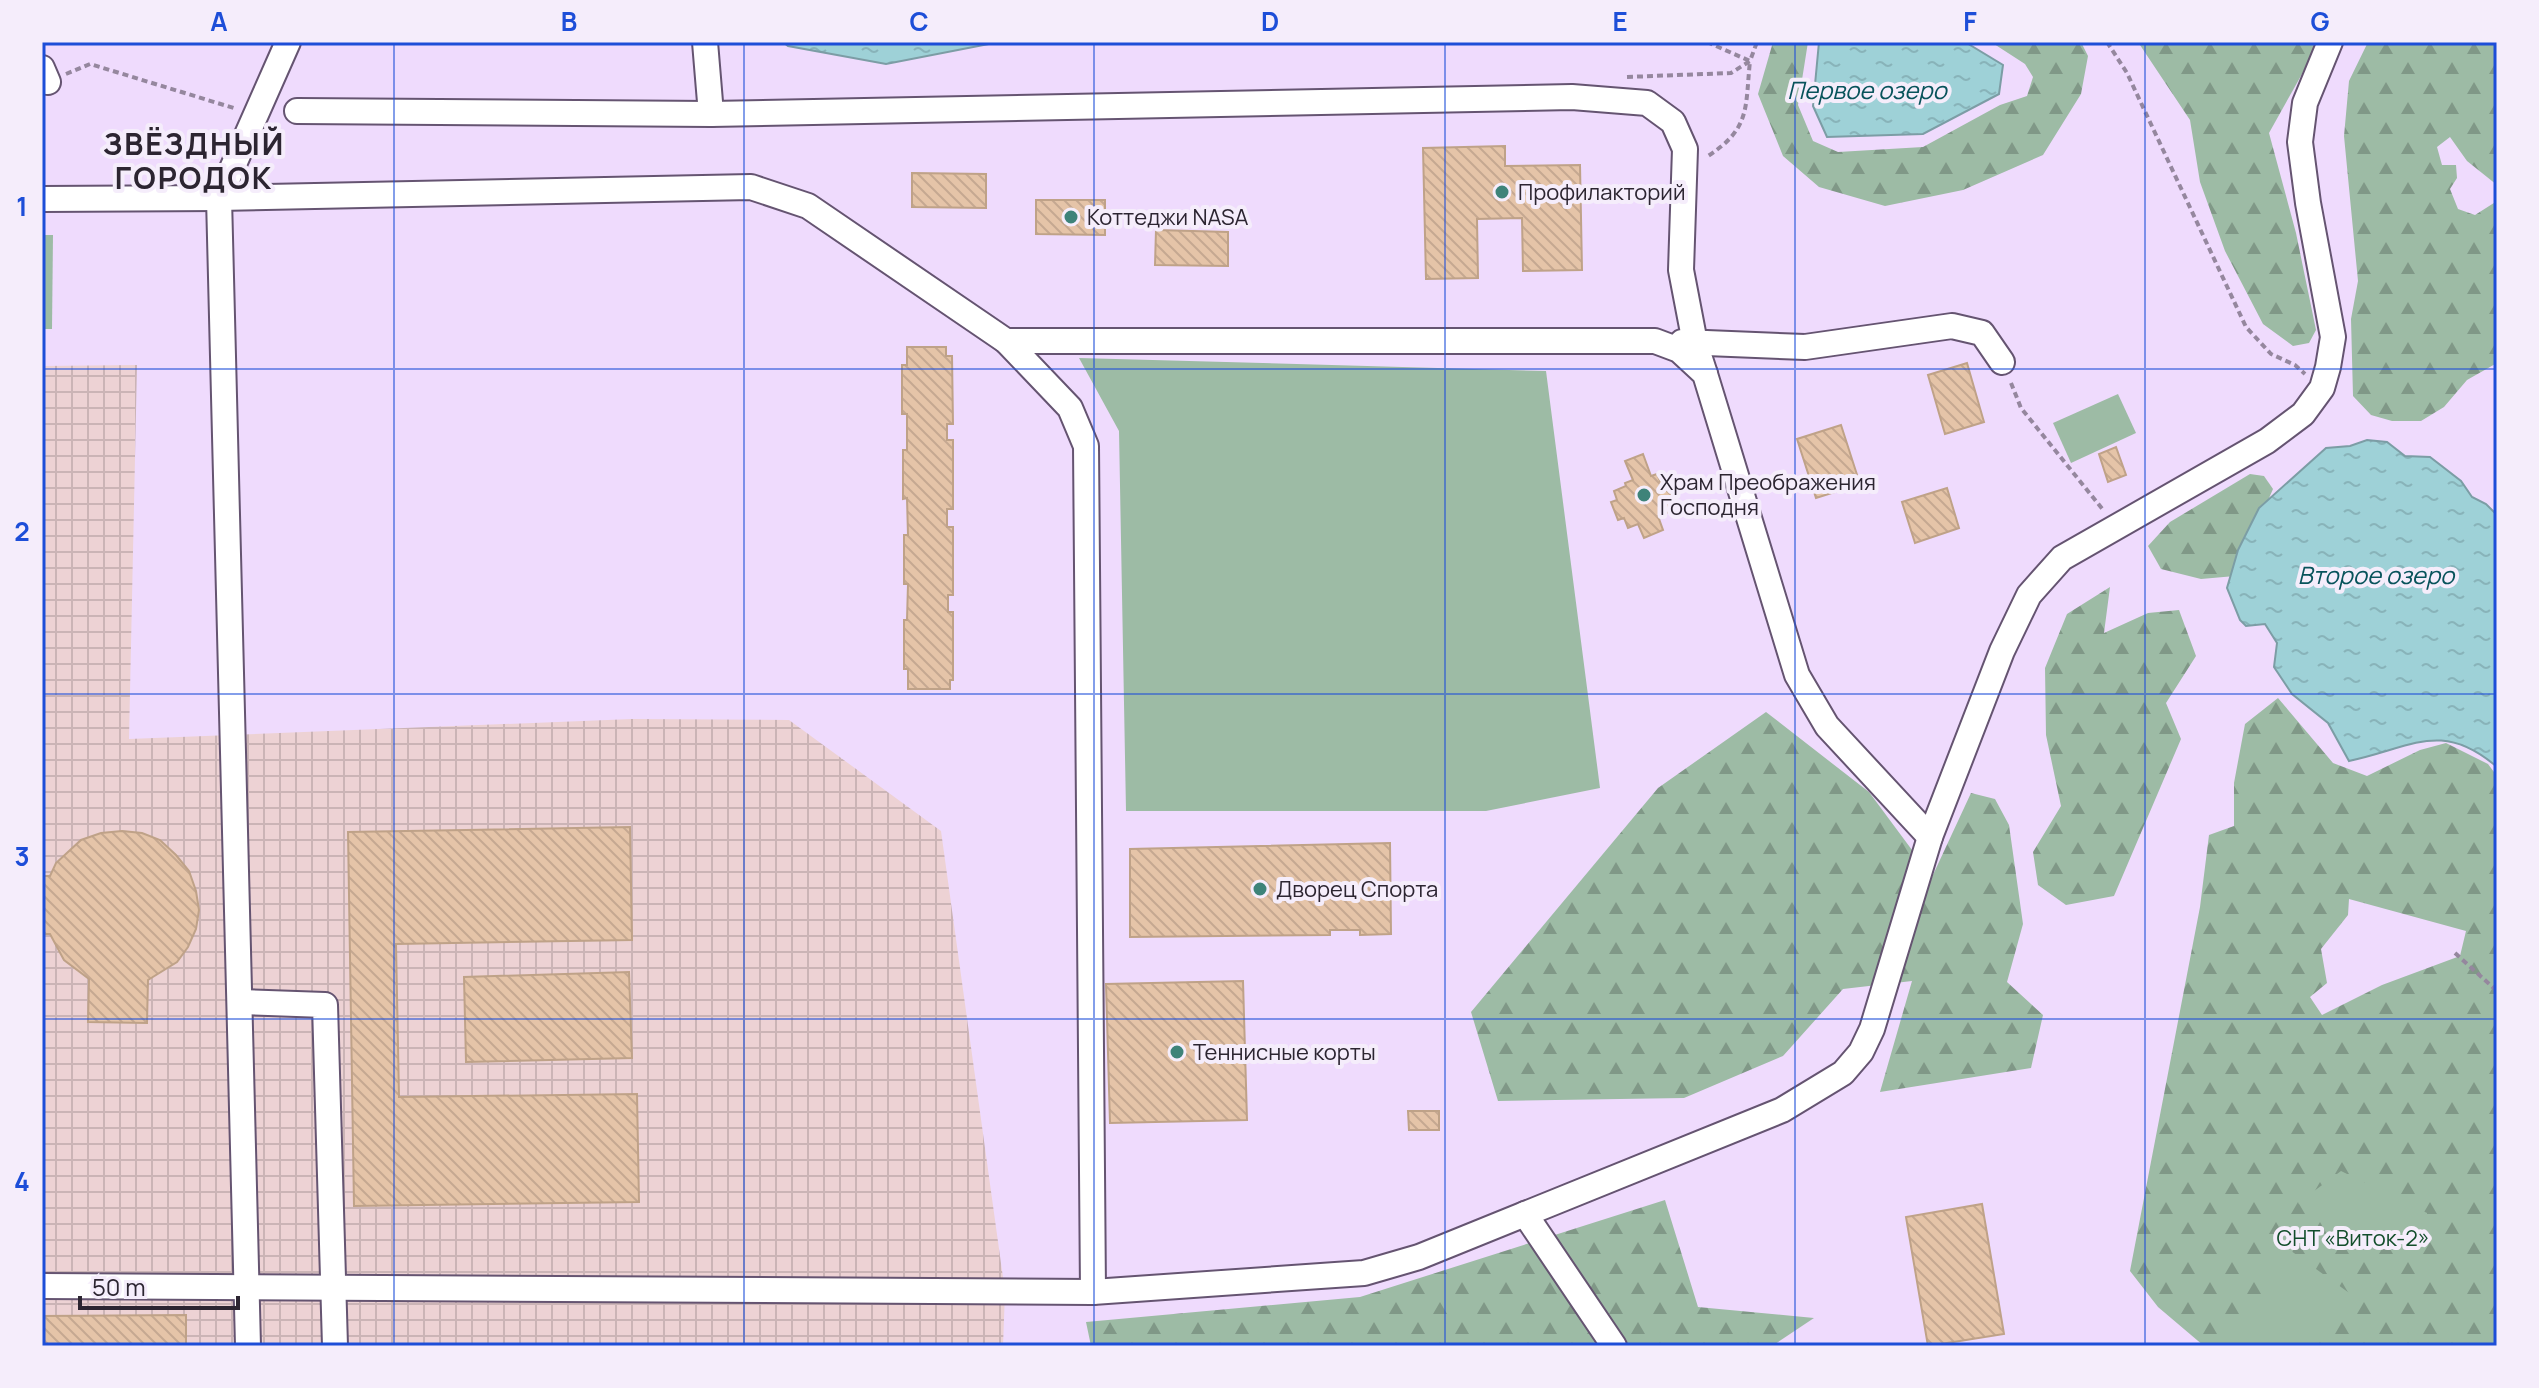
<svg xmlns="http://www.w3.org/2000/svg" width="2539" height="1388" font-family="Manrope,sans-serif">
<defs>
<pattern id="industrial-grid" width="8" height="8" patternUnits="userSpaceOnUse" patternTransform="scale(2)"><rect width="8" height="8" fill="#edd2d4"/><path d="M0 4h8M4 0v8" fill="none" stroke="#cbb4b6"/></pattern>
<pattern id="forest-firs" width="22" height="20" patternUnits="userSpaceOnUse" patternTransform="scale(2)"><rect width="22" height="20" fill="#9dbba5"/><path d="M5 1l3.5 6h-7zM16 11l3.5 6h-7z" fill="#809887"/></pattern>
<pattern id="water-ripples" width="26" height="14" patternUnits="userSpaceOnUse" patternTransform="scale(2)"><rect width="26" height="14" fill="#9ed1d7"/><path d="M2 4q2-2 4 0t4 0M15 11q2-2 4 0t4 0" fill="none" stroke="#88b3b9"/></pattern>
<pattern id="building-back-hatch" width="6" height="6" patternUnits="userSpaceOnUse" patternTransform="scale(2)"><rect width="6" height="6" fill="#e5c4a8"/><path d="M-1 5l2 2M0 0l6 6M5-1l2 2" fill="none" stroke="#c5a891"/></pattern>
</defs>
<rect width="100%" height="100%" fill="#efdbfd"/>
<polygon fill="url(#industrial-grid)" points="137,365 129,739 632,719 789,720 941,831 1005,1292 1003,1346 42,1346 42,366"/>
<g fill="#9dbba5">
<polygon points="42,235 53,235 52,329 42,329"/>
<polygon points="1079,358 1546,371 1600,788 1486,811 1126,811 1119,431"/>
<polygon points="2118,394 2136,433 2071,463 2053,423"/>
<polygon points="2331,1149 2463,1224 2338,1346 2205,1346"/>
</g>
<g fill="url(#forest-firs)" fill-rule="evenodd">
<polygon points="1773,42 1808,42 1798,105 1813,141 1838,152 1923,147 2000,105 2027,96 2033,77 2025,64 1991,42 2081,42 2088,56 2081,94 2043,155 1963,190 1885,206 1819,187 1783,156 1758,94"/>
<polygon points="2138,42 2316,42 2307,65 2269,133 2296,233 2316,330 2309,343 2293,346 2263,324 2225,251 2200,182 2190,120"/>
<polygon points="2368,42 2497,42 2497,185 2467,161 2450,137 2437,147 2442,165 2456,165 2457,178 2450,189 2458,209 2475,215 2497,201 2497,363 2467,380 2444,407 2421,421 2392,421 2371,415 2353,396 2351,319 2358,281 2344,136 2349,81"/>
<polygon points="2250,474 2264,476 2273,489 2235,576 2201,579 2161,569 2148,546 2170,522"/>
<polygon points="2110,587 2104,633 2148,613 2179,610 2196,656 2166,703 2181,739 2114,896 2066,905 2038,885 2033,852 2061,806 2046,735 2045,668 2067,614"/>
<path d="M2278 698 2333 763 2367 776 2420 750 2446 743 2488 764 2497 776V1346H2303L2352 1295 2280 1243 2256 1272 2271 1282 2276 1293 2265 1314 2204 1346 2158 1307 2130 1271 2200 907 2209 835 2234 826V783L2245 724ZM2349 899 2466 931 2460 956 2382 985 2322 1015 2310 997 2327 983 2321 949 2348 915ZM2341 1171 2427 1213V1214L2388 1247 2369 1230 2341 1235 2298 1203Z"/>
<polygon points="1766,712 1869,792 1932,877 1971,793 1995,799 2009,825 2023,924 2007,982 2043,1015 2031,1068 1880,1092 1912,981 1843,989 1783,1056 1684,1098 1498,1101 1471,1012 1658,788"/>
<polygon points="1665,1200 1698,1307 1814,1318 1772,1346 1091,1346 1086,1322 1360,1297"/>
</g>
<g fill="url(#water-ripples)" stroke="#7c9da5" stroke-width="2">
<polygon points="783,42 999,42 886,64 788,46"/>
<polygon points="1819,42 1965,42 2003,65 1999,94 1923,134 1827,137 1813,106"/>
<path d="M2367 440 2387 442 2405 456 2430 457 2461 481 2472 497 2486 504 2497 515V767C2441 719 2412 748 2349 761L2328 723 2292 694 2274 667 2277 643 2265 624 2246 626 2240 620 2227 588 2238 550 2259 508 2326 448 2350 446Z"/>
</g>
<g fill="url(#building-back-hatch)" stroke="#bfa288" stroke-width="2">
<polygon points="1505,146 1505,166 1580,165 1582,270 1523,271 1522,218 1477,219 1478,278 1426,279 1423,148"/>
<polygon points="912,173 986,174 986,208 912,207"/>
<polygon points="1036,200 1105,200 1105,235 1036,234"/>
<polygon points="1156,230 1228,232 1228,266 1155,265"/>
<polygon points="907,347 946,347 946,356 952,356 953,424 947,424 947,440 953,440 953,509 947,509 947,527 953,527 953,595 948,595 948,612 953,612 953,680 950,680 950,689 908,689 908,669 904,669 904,620 907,620 908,584 904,584 904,535 908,535 907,498 903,499 903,450 907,450 907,414 902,414 902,365 907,365"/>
<polygon points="1967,363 1984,422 1945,434 1928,375"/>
<polygon points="1841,425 1860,484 1816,498 1797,439"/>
<polygon points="2116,447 2126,475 2108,482 2099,454"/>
<polygon points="1643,454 1651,476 1657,474 1660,481 1667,478 1677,502 1669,505 1671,511 1658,516 1663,530 1644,538 1638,524 1628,528 1624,518 1618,520 1611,502 1617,500 1614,491 1626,486 1625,483 1633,480 1625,461"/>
<polygon points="1947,488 1959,528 1915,543 1902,502"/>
<polygon points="630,827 632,940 396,944 399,1097 637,1094 639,1202 354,1206 348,832"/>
<polygon points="122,831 142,833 160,840 176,855 189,871 196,891 199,910 196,929 188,947 177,962 148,980 147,1023 88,1022 89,979 64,960 50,934 42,934 42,876 50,876 56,863 81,840 101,833"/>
<polygon points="1390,843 1391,934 1360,935 1360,930 1330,930 1330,935 1130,937 1130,849"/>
<polygon points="629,972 632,1058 466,1062 464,977"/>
<polygon points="1243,981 1247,1120 1110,1123 1106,984"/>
<polygon points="1408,1111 1439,1111 1439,1130 1409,1130"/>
<polygon points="1982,1204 2004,1334 1928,1346 1906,1217"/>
<polygon points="186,1315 186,1346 42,1346 42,1316"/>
</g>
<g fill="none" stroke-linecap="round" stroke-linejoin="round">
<defs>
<g id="minor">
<polyline points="705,42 711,114"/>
<polyline points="42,68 48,82"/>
<polyline points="297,111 711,114 1572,97 1647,103 1673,122 1685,149 1681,270 1695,343 1705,374"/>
<polyline points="42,199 219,198 751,187 808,206 1006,341 1070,408 1086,446 1093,1292 1364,1273 1419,1257 1782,1110 1843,1073 1861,1052 1872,1029 1930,837 2002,651 2029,595 2062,558 2267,441 2303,414 2322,388 2328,367 2333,337 2308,203 2300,142 2305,103 2330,42"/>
<polyline points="1006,341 1655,341 1679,350 1705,374 1797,675 1827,726 1930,837"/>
<polyline points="1682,342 1805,347 1952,326 1982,333 2002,362"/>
<polyline points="240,1002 325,1005 335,1346"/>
<polyline points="1525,1214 1614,1346"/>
<polyline points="42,1286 1093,1292"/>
<polyline points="248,1346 219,198 288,42"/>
</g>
</defs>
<use href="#minor" stroke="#655471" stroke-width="28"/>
<g stroke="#95879e" stroke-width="4" stroke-dasharray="6 4" stroke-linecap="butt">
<path d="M1707 42 1750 61C1745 108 1751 128 1708 156"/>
<polyline points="2107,42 2127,73 2246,327 2271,354 2295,365 2305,374"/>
<polyline points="66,74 90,64 237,109"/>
<polyline points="1627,77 1731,73 1750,61 1757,42"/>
<polyline points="2011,383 2021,408 2104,511"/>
<polyline points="2455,953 2497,991"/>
</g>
<use href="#minor" stroke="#fff" stroke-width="24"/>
</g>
<path fill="none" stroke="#1d4ed8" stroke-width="2" stroke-opacity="0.55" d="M394 42V1346M744 42V1346M1094 42V1346M1445 42V1346M1795 42V1346M2145 42V1346M42 369H2497M42 694H2497M42 1019H2497"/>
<g fill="#3e8379" stroke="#f5edfb" stroke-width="3">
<circle cx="1502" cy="192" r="8"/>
<circle cx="1071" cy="217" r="8"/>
<circle cx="1644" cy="495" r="8"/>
<circle cx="1260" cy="889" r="8"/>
<circle cx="1177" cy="1052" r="8"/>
</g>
<g text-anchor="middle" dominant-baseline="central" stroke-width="8" stroke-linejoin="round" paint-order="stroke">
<g font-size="22" fill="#2c2531" stroke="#f5edfb" text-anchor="start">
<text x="1518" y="192">Профилакторий</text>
<text x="1087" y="217">Коттеджи NASA</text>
<text x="1660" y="482">Храм Преображения<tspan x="1660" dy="25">Господня</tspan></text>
<text x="1276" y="889">Дворец Спорта</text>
<text x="1193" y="1052">Теннисные корты</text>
</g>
<g font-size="22" fill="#134e2c" stroke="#f5edfb">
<text x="2353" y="1238">СНТ «Виток-2»</text>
</g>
<g font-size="24" font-style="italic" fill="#08535b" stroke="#f5edfb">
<text x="1867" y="89">Первое озеро</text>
<text x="2376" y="574">Второе озеро</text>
</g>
<g font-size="30" font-weight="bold" letter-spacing="2" fill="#2c2531" stroke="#f5edfb">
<text x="194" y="143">ЗВЁЗДНЫЙ<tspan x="194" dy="34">ГОРОДОК</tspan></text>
</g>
</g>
<rect width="2539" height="1388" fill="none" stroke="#f5edfb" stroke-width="88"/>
<path d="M80 1296v12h158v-12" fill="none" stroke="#2c2531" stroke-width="4"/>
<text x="92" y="1296" font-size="24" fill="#2c2531" stroke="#f5edfb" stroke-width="6" paint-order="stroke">50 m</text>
<rect x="44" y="44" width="2451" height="1300" fill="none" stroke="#1d4ed8" stroke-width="3"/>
<g font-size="26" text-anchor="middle" font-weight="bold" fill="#1d4ed8">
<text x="219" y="31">A</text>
<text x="569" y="31">B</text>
<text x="919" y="31">C</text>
<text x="1270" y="31">D</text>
<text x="1620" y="31">E</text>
<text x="1970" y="31">F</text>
<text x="2320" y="31">G</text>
<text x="22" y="216">1</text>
<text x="22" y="541">2</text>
<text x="22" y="866">3</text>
<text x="22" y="1191">4</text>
</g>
</svg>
